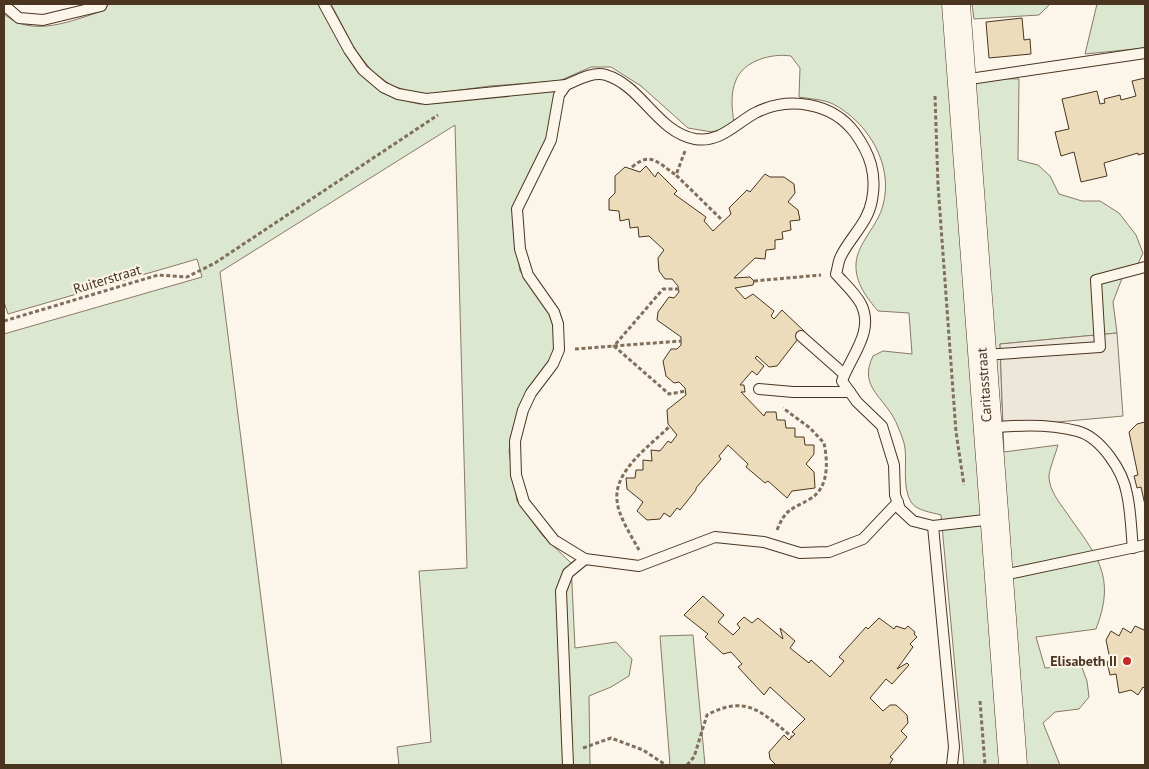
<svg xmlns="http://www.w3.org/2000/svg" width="1149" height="769" font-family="'PT Sans',sans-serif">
<rect width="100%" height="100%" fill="#fbf6e9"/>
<g fill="#dce7d0" stroke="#887966">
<path d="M108 4H320C347 55 356 91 419 104L554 91 556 96 545 145 515 203 513 227 520 271 552 316 555 329 553 353 513 428 509 451 517 501 543 536 571 563 575 648 616 642 632 659 629 676 611 687 589 696 590 765H399L397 747 431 742 419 571 467 568 455 125 220 272 282 765H4V334L202 277 197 259 8 314 4 302V14C32 39 74 20 105 10Z"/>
<path d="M331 4H945L975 78 1019 79 1018 160 1038 165 1050 176 1059 194 1082 201H1100L1119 213 1136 235 1143 253 1137 266 1124 273 1113 302 1117 333 1000 344 1004 452 1058 445C1056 453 1048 472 1049 478 1050 491 1059 502 1066 512 1096 555 1117 575 1096 629L1036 637 1045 668 1081 665 1087 681 1089 697 1079 709 1055 712 1043 723 1060 765H964L941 515C931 512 917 511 911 502 902 487 907 464 905 448 904 441 901 434 898 427 887 397 857 389 873 356L883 351 912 354 909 313 878 311C867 298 855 283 856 264 857 243 878 226 883 205 894 165 868 122 833 104 823 99 809 99 799 97L800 68 791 56C773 53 744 60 736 80 730 94 732 109 734 123L725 129 712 132 688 128 641 86 611 67H591L559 81 490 86 423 95 392 86 372 71 356 51Z"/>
<polygon points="972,4 1050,4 1039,15 974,19"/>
<polygon points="1097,4 1145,4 1145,48 1085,54"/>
<polygon points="693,635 705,765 670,765 660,636"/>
</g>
<polygon fill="#ede7d9" stroke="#887966" points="1117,333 1123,416 1003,427 1000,344"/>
<g fill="#ecdcbc" stroke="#4a3520">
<polygon points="1022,18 1024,40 1030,39 1031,54 989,58 986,22"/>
<polygon points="1145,78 1145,153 1138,155 1138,153 1104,163 1107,176 1081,182 1074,152 1061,156 1055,132 1069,129 1062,99 1097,91 1100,104 1105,103 1104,99 1120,95 1121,100 1136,96 1132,81"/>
<polygon points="646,166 655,177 658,172 677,191 674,194 706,217 704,221 713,231 731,214 729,208 747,190 750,192 765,174 770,177 784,177 794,184 795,193 788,202 798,210 800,220 790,221 791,230 782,232 783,239 775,240 775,249 766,250 765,259 755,258 734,278 750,277 754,281 753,285 735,288 745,299 753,294 774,311 771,316 774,319 782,310 804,331 777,366 769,367 757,356 755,358 764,366 757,375 752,371 740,385 744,385 745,392 741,392 764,416 766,412 776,412 777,420 785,420 786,428 795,428 795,437 804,437 805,445 814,445 814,454 806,464 814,472 815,488 792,491 787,498 768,481 765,483 746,467 748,464 728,445 719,456 721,459 696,488 696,490 680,510 677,508 670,517 664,513 660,519 647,520 637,511 643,502 627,489 626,478 635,478 636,470 643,470 643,460 652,461 651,450 660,451 668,441 671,443 677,435 668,424 667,410 686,395 685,388 679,382 674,383 666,376 663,361 671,349 677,349 681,345 681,337 657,320 658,312 669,297 674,298 679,292 678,286 672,279 665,279 659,271 658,258 664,250 649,236 639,237 638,227 630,228 629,219 620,221 619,211 609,210 609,199 615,193 615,176 625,167 640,172"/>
<polygon points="1145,422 1145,505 1141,487 1137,488 1134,476 1138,475 1129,432 1137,424"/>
<polygon points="703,596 724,615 718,622 733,635 740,628 737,624 744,617 752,623 758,618 783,639 780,628 795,641 790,648 809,663 811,660 830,677 844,661 839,657 866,627 868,629 879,618 894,629 896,626 905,629 908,626 915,632 914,634 917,637 910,644 913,647 897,669 907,663 909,665 892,684 886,679 870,698 883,711 890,705 896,705 907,715 908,723 901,731 907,737 890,757 893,759 889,765 776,765 770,759 769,752 784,735 789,740 795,734 792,732 805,719 770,687 764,695 738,667 742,664 731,652 723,654 705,637 708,634 684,615"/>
<polygon points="1135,626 1144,630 1145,628 1145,689 1143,687 1138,695 1131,690 1119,693 1116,674 1110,675 1107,662 1110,659 1106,640 1111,631 1119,636 1123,628 1131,633"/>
</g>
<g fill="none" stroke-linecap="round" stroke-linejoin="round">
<defs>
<g id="lane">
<path d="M324 4 349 50 363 70 383 87 398 94 426 99 566 85C578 80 593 71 606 75 642 86 657 132 695 139 720 143 735 124 755 113 788 96 832 102 855 133 870 154 877 174 872 200 868 223 851 236 841 256 838 261 838 268 836 274 844 283 856 294 861 304 875 332 850 357 842 381L857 402 882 426 894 465 895 495 900 509 913 521 933 526 993 519"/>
<polyline points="4,5 19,18 43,20 101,6 102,4"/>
<polyline points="963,80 1145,53"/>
<polyline points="566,85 559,95 551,140 517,209 520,249 528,275 554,312 558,324 559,350 553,364 531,393 523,410 515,441 516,475 524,502 554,540 585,559 639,566 715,537 764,542 800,553 829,552 863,539 898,502"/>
<polyline points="801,336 844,374"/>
<polyline points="984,355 1100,347 1096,280 1145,267"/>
<polyline points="759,389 793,392 850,392"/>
<path d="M989 428C1016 425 1050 424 1077 431 1101 437 1123 471 1127 494 1131 512 1131 530 1133 548"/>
<polyline points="933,526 954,747 952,765"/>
<polyline points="999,576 1145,545"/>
<polyline points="568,765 561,591 568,573 585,559"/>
</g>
<polyline id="secondary" points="956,4 1013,765"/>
</defs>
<use href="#lane" stroke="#4a3520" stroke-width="12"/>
<use href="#secondary" stroke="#4a3520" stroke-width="29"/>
<g stroke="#7f6f5c" stroke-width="3" stroke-dasharray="4 2.5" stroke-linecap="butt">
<polyline points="935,96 938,185 956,432 964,485"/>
<polyline points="685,151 676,175 723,221"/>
<path d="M632 167C651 151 658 163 676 175"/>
<polyline points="754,281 821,275"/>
<polyline points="679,289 663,289 614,346 669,394 686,391"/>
<polyline points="4,321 158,275 187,277 215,263 438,115"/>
<polyline points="575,349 681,341"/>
<path d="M777 530C786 508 791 510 810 499 829 488 828 462 824 443L810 428 783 408"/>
<path d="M639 550C631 535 618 516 617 500 614 470 651 445 670 426"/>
<polyline points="980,701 985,765"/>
<polyline points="583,748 611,738 643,750 666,765"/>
<path d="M687 765 694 757 707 715C746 694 762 712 792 737"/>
</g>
<use href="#lane" stroke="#fbf6e9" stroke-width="10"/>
<use href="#secondary" stroke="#fbf6e9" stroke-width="28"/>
</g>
<circle fill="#c62828" stroke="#fbf6e9" stroke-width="2" cx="1127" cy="661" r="5"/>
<g text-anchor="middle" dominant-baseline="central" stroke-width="4" stroke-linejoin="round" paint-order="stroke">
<g font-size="14" fill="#4a3520" stroke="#fbf6e9">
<text transform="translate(107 279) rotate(-17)">Ruiterstraat</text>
<text transform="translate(984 385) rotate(-94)">Caritasstraat</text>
</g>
<g font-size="14" font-weight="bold" fill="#4a3520" stroke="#fbf6e9" text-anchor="end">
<text x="1117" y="661">Elisabeth II</text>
</g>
</g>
<rect width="1149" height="769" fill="none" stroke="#4a3520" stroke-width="10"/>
</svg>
